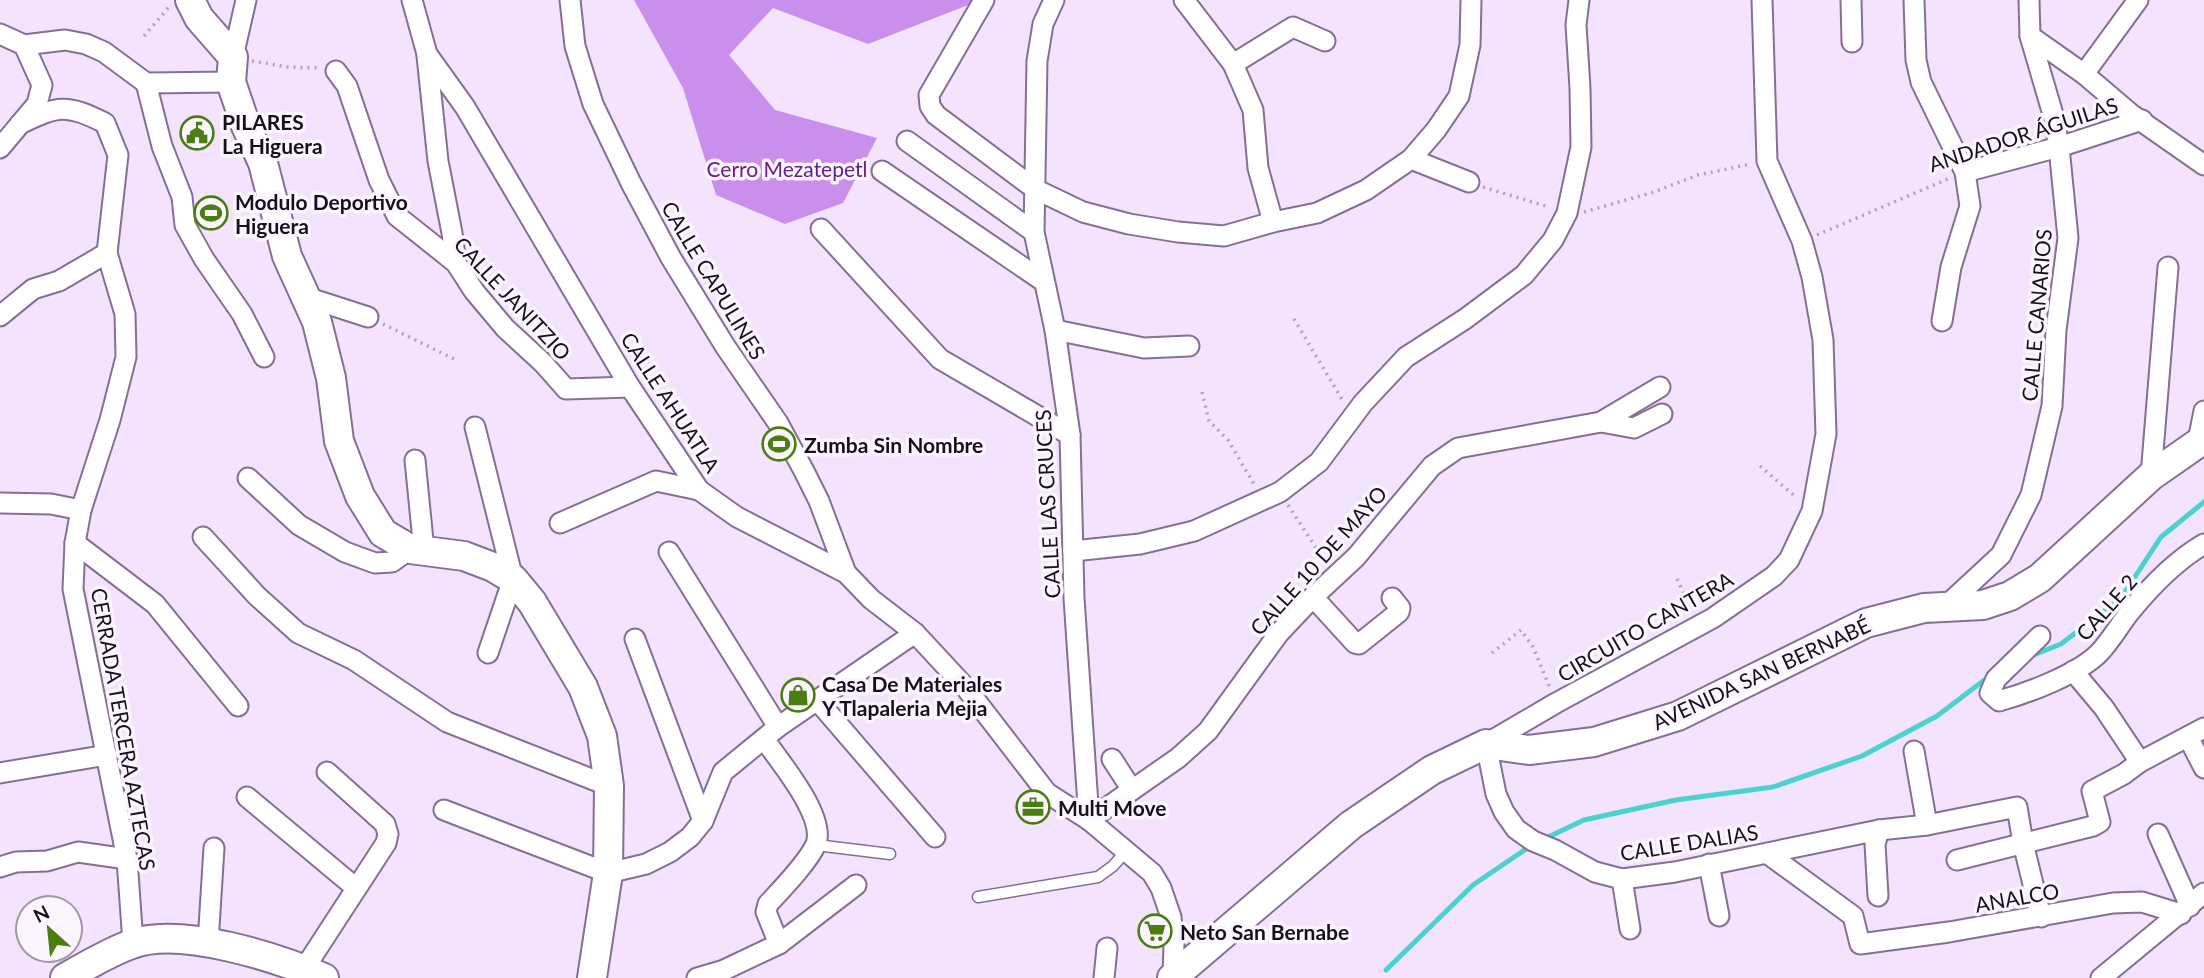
<svg xmlns="http://www.w3.org/2000/svg" width="2204" height="978" font-family="Lato,sans-serif">
<rect width="100%" height="100%" fill="#f3e3fd"/>
<polygon fill="#ca8fec" points="634,0 981,0 868,44 773,8 729,55 775,110 877,138 843,203 785,224 716,195 683,88"/>
<g fill="none" stroke-linecap="round" stroke-linejoin="round">
<g stroke="#4bd2ce" stroke-width="5">
<polyline points="2031,656 2061,644 2121,598 2161,537 2204,502"/>
<polyline points="1544,839 1584,820 1676,800 1773,787 1862,756 1937,716 1991,675"/>
<polyline points="1386,970 1473,885 1532,845"/>
</g>
<defs>
<g id="lane">
<polyline points="816,845 890,854"/>
<polyline points="978,897 1098,877 1113,866 1127,850"/>
</g>
<g id="street">
<polyline points="412,0 427,54 465,107 630,387 699,490 737,517 846,573 871,599 915,633 966,688 1047,793 1089,820 1152,873 1161,888 1171,917 1174,944 1173,978"/>
<polyline points="570,0 575,46 593,104 631,183 671,258 725,346 778,423 804,471 819,501 846,573"/>
<polyline points="984,0 929,95 930,106 936,115 1035,189 1083,212 1129,224 1178,232 1224,236 1273,222 1317,213 1366,190 1411,159 1436,130 1459,96 1470,45 1471,0"/>
<polyline points="1054,0 1043,24 1037,61 1034,232 1055,330 1070,435 1074,598 1089,820"/>
<polyline points="1184,0 1233,64 1253,110 1258,168 1273,222"/>
<polyline points="1762,0 1767,161 1802,241 1812,277 1823,340 1826,434 1812,511 1789,560 1774,576 1713,618 1556,703 1486,744 1496,794 1504,812 1516,829 1533,841 1555,850 1595,872 1622,879 1675,872 1879,830 1927,825 2017,807 2023,843 2041,917"/>
<polyline points="1851,0 1852,42"/>
<polyline points="1914,0 1916,60 1921,82 1965,172 1970,206 1951,267 1942,321"/>
<polyline points="0,34 24,45 42,85 37,104 0,148"/>
<polyline points="2030,36 2084,74 2131,114 2204,165"/>
<polyline points="24,45 65,40 86,44 104,52 146,83 231,82"/>
<polyline points="427,56 438,161 452,233 456,263"/>
<polyline points="233,57 246,0"/>
<polyline points="1233,64 1293,27 1325,41"/>
<polyline points="336,71 347,86 379,180 397,216 456,263 474,291 505,328 543,363 566,389 630,387"/>
<polyline points="2084,74 2138,0"/>
<polyline points="146,83 162,146 182,197 185,225 204,259 242,314 264,357"/>
<path d="M20 124C59 105 66 104 105 123L118 155 107 253 125 314 126 357 110 420 81 510 75 543 73 589 127 859 133 943"/>
<polyline points="907,141 1034,232"/>
<polyline points="1411,159 1469,182"/>
<polyline points="882,171 1043,281"/>
<polyline points="1965,172 2059,147 2142,120"/>
<polyline points="821,229 940,359 1070,435"/>
<polyline points="306,297 368,317"/>
<polyline points="0,316 33,289 59,281 107,253"/>
<polyline points="1055,330 1144,348 1189,346"/>
<polyline points="1601,422 1634,428 1662,414"/>
<polyline points="475,427 513,579 488,653"/>
<polyline points="2198,441 2204,411"/>
<polyline points="415,460 424,551"/>
<polyline points="2151,476 2168,267"/>
<polyline points="248,478 299,525 345,552 375,563 392,562 410,549"/>
<polyline points="0,503 51,504 81,510"/>
<polyline points="560,523 656,481 699,490"/>
<polyline points="203,537 257,596 298,633 354,660 447,722 609,786"/>
<polyline points="75,543 155,604 238,706"/>
<polyline points="1073,551 1140,544 1194,531 1280,492 1319,462 1363,403 1406,357 1465,319 1524,275 1553,240 1567,213 1581,147 1580,88 1576,25 1579,0"/>
<polyline points="669,552 778,727"/>
<polyline points="1313,597 1355,643 1359,644 1399,612 1400,608 1392,598"/>
<polyline points="1947,605 2001,555 2031,495 2052,406 2056,330 2068,238 2059,147 2054,118 2030,36 2029,0"/>
<path d="M2040 636 1996 679 1990 693 1999 701C2028 693 2079 674 2100 652 2111 640 2119 626 2129 613 2150 587 2175 561 2204 544"/>
<polyline points="635,639 703,821"/>
<polyline points="2073,671 2104,708 2140,762"/>
<polyline points="817,700 935,837"/>
<polyline points="2188,737 2204,768"/>
<polyline points="1914,751 1927,825"/>
<polyline points="1112,759 1132,790"/>
<polyline points="0,773 107,755"/>
<polyline points="247,797 356,888"/>
<polyline points="444,810 608,873 646,864 670,852 690,837 703,821 723,772 778,727 915,633"/>
<polyline points="1089,820 1178,758 1208,731 1279,633 1313,597 1356,557 1432,466 1458,448 1601,422 1660,387"/>
<polyline points="2158,834 2190,906"/>
<polyline points="1768,854 1853,916 1860,944 1949,932 2113,903 2142,902 2181,914"/>
<polyline points="1957,860 2093,826 2100,822 2092,791 2124,774 2140,762 2204,728"/>
<polyline points="1709,864 1719,916"/>
<polyline points="0,867 16,862 47,861 78,852 127,859"/>
<polyline points="1622,879 1630,929"/>
<polyline points="1878,896 1875,844 1879,830"/>
<polyline points="208,943 214,848"/>
<polyline points="779,944 856,885"/>
<polyline points="304,969 386,843 388,834 385,824 327,772"/>
<path d="M697 978 724 970 779 944 766 912 768 904C781 890 809 861 816 844 826 816 780 762 764 739"/>
<polyline points="1104,978 1107,948"/>
<polyline points="2101,978 2204,893"/>
</g>
<g id="secondary">
<polyline points="190,0 199,18 233,57 231,82 246,126 263,163 287,256 317,322 331,378 339,441 360,496 383,533 410,549 464,556 493,567 513,579 532,602 583,687 602,736 609,786 608,873 592,978"/>
<path d="M65 978C86 966 109 952 132 944 180 926 279 958 324 978"/>
<polyline points="1172,978 1351,825 1432,770 1486,744 1529,750 1594,742 1678,716 1866,623 1924,608 1983,605 2010,596 2040,578 2151,476 2204,439"/>
</g>
</defs>
<use href="#lane" stroke="#866f95" stroke-width="13"/>
<use href="#street" stroke="#866f95" stroke-width="23"/>
<use href="#secondary" stroke="#866f95" stroke-width="32"/>
<g stroke="#b0a2b9" stroke-width="3.5" stroke-dasharray="2 5" stroke-linecap="butt">
<polyline points="144,36 169,7"/>
<polyline points="252,61 288,67 321,68"/>
<polyline points="1483,187 1549,207"/>
<polyline points="1584,212 1654,192 1698,175 1751,164"/>
<polyline points="1817,235 1948,179"/>
<polyline points="1294,319 1343,401"/>
<polyline points="383,324 456,360"/>
<polyline points="1202,392 1209,421 1228,440 1255,486"/>
<polyline points="1760,466 1797,498"/>
<polyline points="1288,505 1326,563"/>
<polyline points="1677,579 1692,611"/>
<polyline points="1492,653 1521,630 1533,647 1550,688"/>
</g>
<use href="#lane" stroke="#fff" stroke-width="10"/>
<use href="#street" stroke="#fff" stroke-width="19"/>
<use href="#secondary" stroke="#fff" stroke-width="28"/>
</g>
<defs>
<symbol id="civic-ring" viewBox="-11 -11 22 22"><circle r="9.5" fill="#faf5fe" stroke="#4b7e10" stroke-width="1.5"/><path d="M-.6-6.5H3V-4.5H.6V-3L4-1V1h2V6H-6V1h2V-1L-.6-3ZM-1.2 2.5V6h2.4V2.5Z" fill="#4b7e10"/></symbol>
<symbol id="stadium-ring" viewBox="-11 -11 22 22"><circle r="9.5" fill="#faf5fe" stroke="#4b7e10" stroke-width="1.5"/><path d="M0-5a6.5 5 0 1 0 0 10a6.5 5 0 1 0 0-10ZM-3.5-1.8h7v3.6h-7Z" fill="#4b7e10"/></symbol>
<symbol id="shop-ring" viewBox="-11 -11 22 22"><circle r="9.5" fill="#faf5fe" stroke="#4b7e10" stroke-width="1.5"/><path d="M-5-2.5h2.3a2.7 3.5 0 0 1 5.4 0H5L5.5 6h-11ZM-1.5-2.5h3a1.5 2.3 0 0 0-3 0Z" fill="#4b7e10"/></symbol>
<symbol id="office-ring" viewBox="-11 -11 22 22"><circle r="9.5" fill="#faf5fe" stroke="#4b7e10" stroke-width="1.5"/><path d="M-6-3h4V-5.5h4V-3h4V5H-6ZM-1-4.5V-3h2v-1.5ZM-6 0V1H6V0Z" fill="#4b7e10"/></symbol>
<symbol id="supermarket-ring" viewBox="-11 -11 22 22"><circle r="9.5" fill="#faf5fe" stroke="#4b7e10" stroke-width="1.5"/><path d="M-6-5.5h2.5l.6 2H6L4.5 2H-2.5L-4.4-4H-6ZM-1.5 3.2a1.3 1.3 0 1 0 .1 0ZM3 3.2a1.3 1.3 0 1 0 .1 0Z" fill="#4b7e10"/></symbol>
</defs>
<g fill-rule="evenodd">
<use href="#civic-ring" x="178" y="114" width="38" height="38"/>
<use href="#stadium-ring" x="192" y="194" width="38" height="38"/>
<use href="#stadium-ring" x="760" y="425" width="38" height="38"/>
<use href="#shop-ring" x="779" y="676" width="38" height="38"/>
<use href="#office-ring" x="1014" y="788" width="38" height="38"/>
<use href="#supermarket-ring" x="1136" y="912" width="38" height="38"/>
</g>
<g text-anchor="middle" dominant-baseline="central" stroke-width="7" stroke-linejoin="round" paint-order="stroke">
<g font-size="21" font-weight="bold" fill="#180f1d" stroke="#faf5fe" text-anchor="start">
<text x="222" y="121">PILARES<tspan x="222" dy="24">La Higuera</tspan></text>
<text x="235" y="201">Modulo Deportivo<tspan x="235" dy="24">Higuera</tspan></text>
<text x="804" y="444">Zumba Sin Nombre</text>
<text x="822" y="683">Casa De Materiales<tspan x="822" dy="24">Y Tlapaleria Mejia</tspan></text>
<text x="1058" y="807">Multi Move</text>
<text x="1180" y="931">Neto San Bernabe</text>
</g>
<g font-size="21" fill="#180f1d" stroke="#faf5fe">
<text transform="translate(2023 134) rotate(-18)">ANDADOR ÁGUILAS</text>
<text transform="translate(714 280) rotate(59)">CALLE CAPULINES</text>
<text transform="translate(513 298) rotate(47)">CALLE JANITZIO</text>
<text transform="translate(2036 315) rotate(-85)">CALLE CANARIOS</text>
<text transform="translate(671 402) rotate(57)">CALLE AHUATLA</text>
<text transform="translate(1047 504) rotate(-93)">CALLE LAS CRUCES</text>
<text transform="translate(1318 560) rotate(-48)">CALLE 10 DE MAYO</text>
<text transform="translate(2106 607) rotate(-49)">CALLE 2</text>
<text transform="translate(1645 626) rotate(-30)">CIRCUITO CANTERA</text>
<text transform="translate(1761 673) rotate(-25)">AVENIDA SAN BERNABÉ</text>
<text transform="translate(124 729) rotate(80)">CERRADA TERCERA AZTECAS</text>
<text transform="translate(1689 842) rotate(-9)">CALLE DALIAS</text>
<text transform="translate(2017 897) rotate(-10)">ANALCO</text>
</g>
<g font-size="21" fill="#6a1e8c" stroke="#faf5fe">
<text x="787" y="168">Cerro Mezatepetl</text>
</g>
</g>
<g transform="translate(49 929) rotate(333)"><circle r="33" fill="#faf5fe" stroke="#a099a4" stroke-width="2"/>
<path d="M0-5L12 26L0 18L-12 26Z" fill="#4b7e10"/>
<text y="-10" font-size="19" font-weight="bold" text-anchor="middle" fill="#180f1d">N</text>
</g>
</svg>
